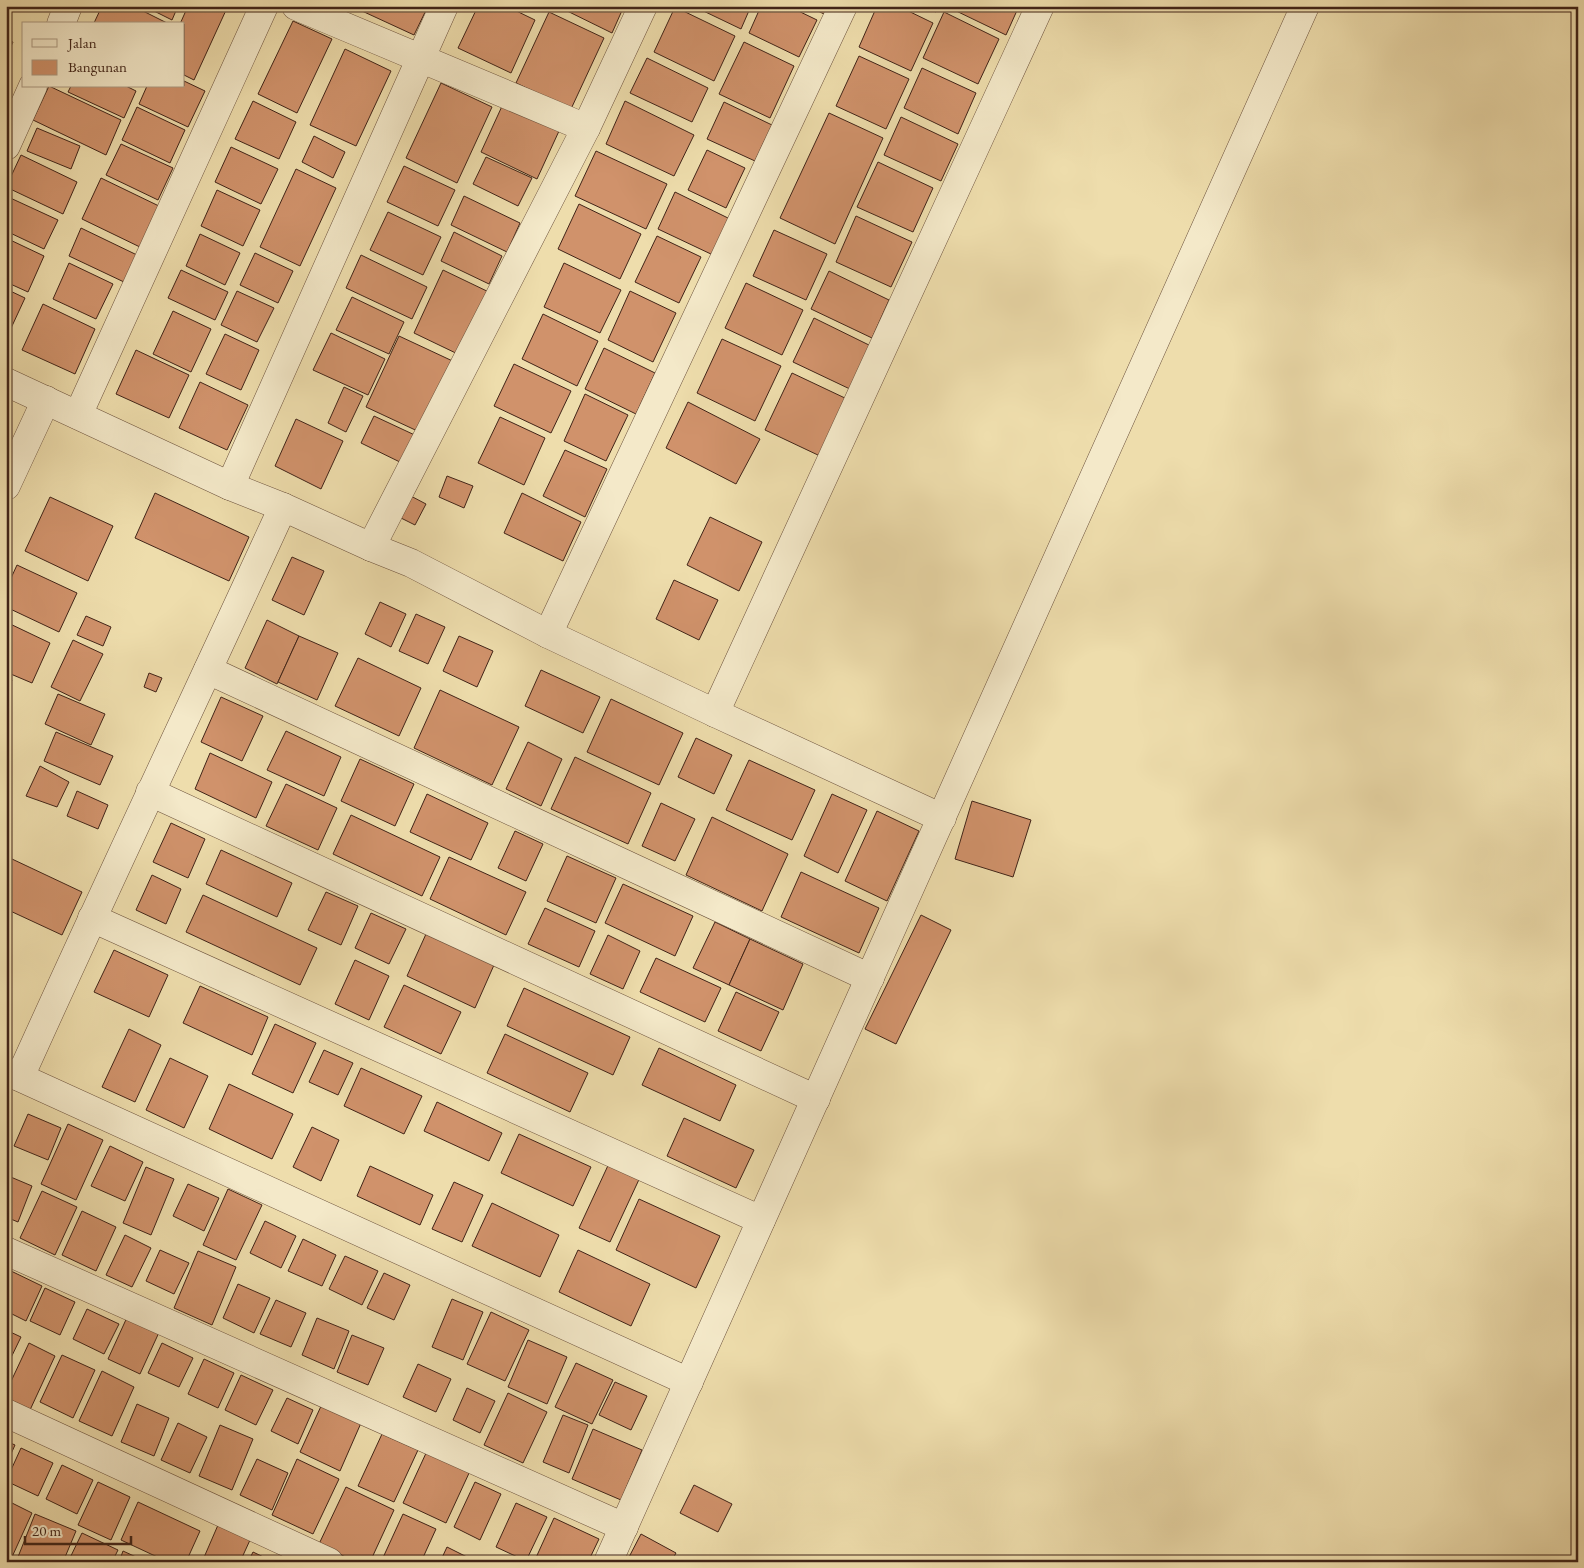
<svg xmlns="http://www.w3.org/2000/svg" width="1584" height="1568" font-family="'EB Garamond',serif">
<rect width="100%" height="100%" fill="#eeddac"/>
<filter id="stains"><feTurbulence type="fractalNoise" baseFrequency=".004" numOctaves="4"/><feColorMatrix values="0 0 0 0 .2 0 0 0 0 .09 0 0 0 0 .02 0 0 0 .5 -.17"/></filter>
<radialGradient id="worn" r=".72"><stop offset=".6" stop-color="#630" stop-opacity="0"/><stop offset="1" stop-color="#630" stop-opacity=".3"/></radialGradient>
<g fill="#d0926b" stroke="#412418">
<polygon points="102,6 133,6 169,24 96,24 94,23"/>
<polygon points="144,6 178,6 172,20"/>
<polygon points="188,6 224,6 227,8 194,80 184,75 184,24 180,24"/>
<polygon points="364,6 428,6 414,35 362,11"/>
<polygon points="478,6 506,6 535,20 511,73 458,48"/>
<polygon points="557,6 624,6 612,33"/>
<polygon points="693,6 751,6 741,29"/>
<polygon points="761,6 788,6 817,20 799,57 749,33"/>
<polygon points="808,6 827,6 824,14"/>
<polygon points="877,6 898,6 933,23 911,71 859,47"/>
<polygon points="923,6 938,6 936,12"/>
<polygon points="950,6 1019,6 1006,35 950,8"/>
<polygon points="675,7 735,36 714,81 654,52"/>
<polygon points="549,12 604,38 571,109 516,83"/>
<polygon points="944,12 999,39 978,84 923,58"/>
<polygon points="293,21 332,39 297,113 258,94"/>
<polygon points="6,39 13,42 6,57"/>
<polygon points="744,42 794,66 770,118 719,94"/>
<polygon points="345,49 391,71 356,146 310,125"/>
<polygon points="859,56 909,79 886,129 836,106"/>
<polygon points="647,58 708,88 692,122 630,93"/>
<polygon points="922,68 976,93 958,134 904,108"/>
<polygon points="184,81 205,91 188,127 139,104 147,86 184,86"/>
<polygon points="441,83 492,107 457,183 406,158"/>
<polygon points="49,86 121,120 106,155 33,120"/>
<polygon points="71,86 126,86 136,91 124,118 68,92"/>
<polygon points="253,101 296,122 279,159 235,139"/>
<polygon points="625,101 694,135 674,176 606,144"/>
<polygon points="724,102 772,125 755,161 707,139"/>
<polygon points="503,104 559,131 537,179 481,152"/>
<polygon points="137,107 185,130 170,163 122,140"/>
<polygon points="829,113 883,138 835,244 780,218"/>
<polygon points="901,117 958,144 941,181 884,155"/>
<polygon points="37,128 80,146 71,169 27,151"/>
<polygon points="314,136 345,152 333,178 302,162"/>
<polygon points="121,144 173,168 158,200 106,175"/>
<polygon points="231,147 278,169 261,204 215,182"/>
<polygon points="707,150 745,168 726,208 688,190"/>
<polygon points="596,151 667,184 646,229 575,196"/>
<polygon points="21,155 77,182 63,214 6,187"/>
<polygon points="486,157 532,178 518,206 473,184"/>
<polygon points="878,162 933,188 913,232 857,207"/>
<polygon points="404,166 455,190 438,226 387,202"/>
<polygon points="296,169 336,188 300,266 260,247"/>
<polygon points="101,178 161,207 142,248 82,219"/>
<polygon points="217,190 260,210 243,246 201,226"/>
<polygon points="675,192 730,219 713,255 658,229"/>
<polygon points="6,196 58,220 44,249 6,231"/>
<polygon points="464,196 520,223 507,252 451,225"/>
<polygon points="579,204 641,234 620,279 558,249"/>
<polygon points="388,212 441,237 423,275 370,250"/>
<polygon points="856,216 912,242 891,287 836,262"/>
<polygon points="81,228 137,255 124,282 69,256"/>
<polygon points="774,230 827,254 806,300 753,276"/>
<polygon points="454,232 502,256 489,284 441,261"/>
<polygon points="200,234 240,253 225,285 186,266"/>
<polygon points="657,236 701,257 679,303 635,282"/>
<polygon points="6,238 44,256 28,292 6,282"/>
<polygon points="255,253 293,271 278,303 240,285"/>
<polygon points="361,255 427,287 412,319 346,288"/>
<polygon points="69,263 113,284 96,319 53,299"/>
<polygon points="564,263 621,290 600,333 544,307"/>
<polygon points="181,270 228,292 215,320 168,298"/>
<polygon points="443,270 493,294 464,357 414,333"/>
<polygon points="829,271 889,300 872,338 811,309"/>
<polygon points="746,283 803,310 782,355 725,328"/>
<polygon points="6,289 25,298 6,339"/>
<polygon points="237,291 274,308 257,342 221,325"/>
<polygon points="630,291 676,313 653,362 608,340"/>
<polygon points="352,297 404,322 389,354 336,330"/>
<polygon points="43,304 95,329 75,374 22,350"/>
<polygon points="173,311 211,329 191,372 153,354"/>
<polygon points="543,314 598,341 577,386 522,359"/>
<polygon points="814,318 873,347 852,390 793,362"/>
<polygon points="331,333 385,359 368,395 313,370"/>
<polygon points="225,334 259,350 241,390 206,374"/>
<polygon points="399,336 459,364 426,435 366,407"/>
<polygon points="722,339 781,366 755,421 697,393"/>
<polygon points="604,348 655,373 636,414 585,389"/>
<polygon points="136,350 189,375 169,418 116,394"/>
<polygon points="514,364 571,391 551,433 494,406"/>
<polygon points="792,373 847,399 820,456 765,430"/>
<polygon points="200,382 248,405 227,450 179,428"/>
<polygon points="344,387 363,396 346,432 328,423"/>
<polygon points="585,394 628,415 606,461 564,441"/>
<polygon points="688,402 760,439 736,484 666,448"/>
<polygon points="374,416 419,437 406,465 361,443"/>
<polygon points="500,417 545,438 524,485 478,463"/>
<polygon points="296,419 343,441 321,489 275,466"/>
<polygon points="565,450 607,469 585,517 543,496"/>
<polygon points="447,476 473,486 464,508 439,497"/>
<polygon points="155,493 249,537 229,581 135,538"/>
<polygon points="522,493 581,522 563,561 504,533"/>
<polygon points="407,494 426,504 415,525 397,516"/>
<polygon points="50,497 113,526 88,581 25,551"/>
<polygon points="710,517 762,542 739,591 687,565"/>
<polygon points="292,557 324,571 304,615 272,600"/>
<polygon points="17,565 77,593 59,632 6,607 6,589"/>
<polygon points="674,580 718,600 699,640 656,619"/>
<polygon points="380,602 406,614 391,647 365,634"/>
<polygon points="416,614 445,627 428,664 399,651"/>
<polygon points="86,616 111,627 103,646 77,635"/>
<polygon points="267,620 299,636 277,684 245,668"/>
<polygon points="6,622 50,643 32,683 6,672"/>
<polygon points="299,636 338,653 317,700 278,682"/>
<polygon points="459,636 493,651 477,687 443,671"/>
<polygon points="73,640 103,654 80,701 51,687"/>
<polygon points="358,658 421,688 399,736 335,706"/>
<polygon points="541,670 600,697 583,733 525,706"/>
<polygon points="149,673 162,678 156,692 144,687"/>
<polygon points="6,678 12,680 6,693"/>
<polygon points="440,690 519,727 492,785 414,748"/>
<polygon points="58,694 105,714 91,745 45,724"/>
<polygon points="221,697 263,716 242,761 201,742"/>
<polygon points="611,699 683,733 659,785 587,752"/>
<polygon points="286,731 341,757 324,796 267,770"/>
<polygon points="56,732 113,756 100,785 44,761"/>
<polygon points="696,738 732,755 714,794 678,777"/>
<polygon points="528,742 562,759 541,806 506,789"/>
<polygon points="210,753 272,782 256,818 195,789"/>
<polygon points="575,757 651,793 628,844 551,809"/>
<polygon points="360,759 414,784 395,826 341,801"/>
<polygon points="749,760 815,790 792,840 726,810"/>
<polygon points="40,766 69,782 57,807 26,796"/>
<polygon points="286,784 337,808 318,850 266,826"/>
<polygon points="77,791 108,805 98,829 67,816"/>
<polygon points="427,794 488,823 471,860 410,832"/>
<polygon points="832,794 867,810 838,873 804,856"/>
<polygon points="972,801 1031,820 1013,877 955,859"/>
<polygon points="661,803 695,819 675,861 642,846"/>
<polygon points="877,811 919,831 887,901 845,881"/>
<polygon points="351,815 440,857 422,896 333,854"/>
<polygon points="712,817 788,854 762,911 686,875"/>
<polygon points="171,823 205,839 188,878 153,862"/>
<polygon points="515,831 543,844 526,881 498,868"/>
<polygon points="221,850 292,883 277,917 206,884"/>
<polygon points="567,856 616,878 596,923 547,901"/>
<polygon points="449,857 526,892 506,935 430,899"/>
<polygon points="12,859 82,892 62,935 6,909 6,871"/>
<polygon points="801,872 879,908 859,953 781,917"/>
<polygon points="152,875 181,889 166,924 136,910"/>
<polygon points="623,884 693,916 675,956 605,923"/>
<polygon points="326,892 358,906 341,945 308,930"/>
<polygon points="203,895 317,948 300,985 186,932"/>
<polygon points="545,908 595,931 579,967 528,944"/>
<polygon points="371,913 406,929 389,964 355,948"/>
<polygon points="921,915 951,930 896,1044 865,1029"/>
<polygon points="715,922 750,939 729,985 693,968"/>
<polygon points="426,934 494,965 475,1008 407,976"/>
<polygon points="608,935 640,951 623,989 590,974"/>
<polygon points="750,939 803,964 783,1010 729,985"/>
<polygon points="114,950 168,975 149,1017 94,992"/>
<polygon points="656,958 721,988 705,1022 640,992"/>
<polygon points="355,960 389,976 369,1020 335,1004"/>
<polygon points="404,985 461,1012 441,1054 384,1027"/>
<polygon points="200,986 268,1017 252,1055 183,1023"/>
<polygon points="524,988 630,1037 613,1075 507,1026"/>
<polygon points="736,992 779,1012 761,1051 718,1031"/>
<polygon points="275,1024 316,1043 293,1093 252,1074"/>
<polygon points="129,1029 161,1045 135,1102 102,1087"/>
<polygon points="505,1034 588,1073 570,1112 487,1073"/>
<polygon points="659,1048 736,1085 720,1121 642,1085"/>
<polygon points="324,1050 353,1063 338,1095 309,1082"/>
<polygon points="170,1058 208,1076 184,1128 146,1110"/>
<polygon points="361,1068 422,1096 404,1134 344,1106"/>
<polygon points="229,1084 293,1114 272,1159 209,1129"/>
<polygon points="437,1102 502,1133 489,1161 424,1131"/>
<polygon points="28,1114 61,1128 48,1160 14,1146"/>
<polygon points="684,1118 754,1150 736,1188 667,1156"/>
<polygon points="68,1124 103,1140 76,1200 41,1184"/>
<polygon points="312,1127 339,1140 321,1181 293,1167"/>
<polygon points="519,1134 591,1167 573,1206 501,1173"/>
<polygon points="110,1146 143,1162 125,1201 91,1186"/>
<polygon points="611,1159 642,1173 610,1242 579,1228"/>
<polygon points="370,1166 433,1195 420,1225 357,1196"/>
<polygon points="146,1167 174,1179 151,1235 123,1223"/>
<polygon points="6,1175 32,1186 18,1222 6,1217"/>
<polygon points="454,1182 483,1195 462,1242 432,1229"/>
<polygon points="188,1184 219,1198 204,1231 173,1216"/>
<polygon points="228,1189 262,1205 236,1260 203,1245"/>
<polygon points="42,1191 77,1207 55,1255 20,1238"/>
<polygon points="639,1199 720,1236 696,1288 616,1250"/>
<polygon points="492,1203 559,1235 540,1277 472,1246"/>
<polygon points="82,1211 116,1227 96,1271 62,1255"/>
<polygon points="265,1221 296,1236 281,1268 250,1253"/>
<polygon points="125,1235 151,1248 132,1287 106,1275"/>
<polygon points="303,1239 336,1255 322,1286 288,1271"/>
<polygon points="160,1250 189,1263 174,1294 146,1281"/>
<polygon points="578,1250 650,1284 631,1326 559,1292"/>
<polygon points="198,1251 236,1267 212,1325 174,1308"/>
<polygon points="345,1256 378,1271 362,1305 329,1289"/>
<polygon points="11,1271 42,1286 26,1321 6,1311 6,1282"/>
<polygon points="384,1273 410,1285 394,1320 367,1308"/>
<polygon points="238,1284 270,1298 254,1333 223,1318"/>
<polygon points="45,1288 75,1302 60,1335 30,1321"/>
<polygon points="452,1299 483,1312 463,1360 432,1347"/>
<polygon points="276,1300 306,1313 291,1347 260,1334"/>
<polygon points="87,1309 119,1324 104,1354 73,1339"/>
<polygon points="491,1312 529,1330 505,1381 467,1364"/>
<polygon points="129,1313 161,1328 140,1374 108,1359"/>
<polygon points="317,1318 349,1331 334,1369 302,1355"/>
<polygon points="6,1330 21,1337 6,1368"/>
<polygon points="352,1335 384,1348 368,1385 337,1372"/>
<polygon points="528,1340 567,1357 547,1404 508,1387"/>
<polygon points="29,1343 55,1356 30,1410 6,1398 6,1392"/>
<polygon points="162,1343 193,1358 179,1387 148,1373"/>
<polygon points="62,1355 95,1370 73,1418 40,1402"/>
<polygon points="204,1359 234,1373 218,1408 188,1394"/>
<polygon points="576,1363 613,1380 592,1424 555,1407"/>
<polygon points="418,1364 451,1379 436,1412 403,1397"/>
<polygon points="102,1371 134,1387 112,1436 79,1421"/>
<polygon points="241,1375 273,1390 256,1425 225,1410"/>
<polygon points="615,1382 647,1396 631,1430 599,1415"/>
<polygon points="467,1388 495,1401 480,1433 453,1420"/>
<polygon points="508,1393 547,1412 523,1463 484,1445"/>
<polygon points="287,1398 313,1410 298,1444 271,1431"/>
<polygon points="137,1404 169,1418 154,1456 121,1442"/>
<polygon points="322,1404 361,1423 340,1471 300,1452"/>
<polygon points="563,1415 588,1425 569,1473 543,1462"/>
<polygon points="178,1423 207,1437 190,1473 161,1460"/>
<polygon points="220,1425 253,1439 232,1490 199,1476"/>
<polygon points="593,1429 642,1450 621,1500 572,1479"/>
<polygon points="382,1434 418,1450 394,1502 358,1486"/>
<polygon points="6,1441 15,1445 6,1465"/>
<polygon points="21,1448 53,1463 38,1496 6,1481"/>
<polygon points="427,1451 470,1471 446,1523 403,1503"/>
<polygon points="257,1459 288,1473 272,1510 240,1495"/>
<polygon points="297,1459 339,1479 313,1534 272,1515"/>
<polygon points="62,1465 93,1480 77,1514 46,1499"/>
<polygon points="98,1482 130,1497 111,1540 78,1525"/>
<polygon points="475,1482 501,1494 480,1540 454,1527"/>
<polygon points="694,1485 732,1504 718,1532 680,1513"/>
<polygon points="346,1487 394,1510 370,1562 356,1562 319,1544"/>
<polygon points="6,1500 32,1513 12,1557 6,1555"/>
<polygon points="138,1502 200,1531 186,1562 168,1562 121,1540"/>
<polygon points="516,1503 547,1517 526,1561 496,1547"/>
<polygon points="35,1514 76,1531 63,1562 16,1562"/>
<polygon points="403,1514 436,1529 421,1562 381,1562"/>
<polygon points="554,1518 599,1539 588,1562 534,1562"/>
<polygon points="218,1525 250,1540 240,1562 202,1562"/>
<polygon points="82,1533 118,1550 112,1562 68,1562"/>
<polygon points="641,1534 676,1553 671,1562 632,1562 628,1559"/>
<polygon points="447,1547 475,1561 475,1562 440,1562"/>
<polygon points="123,1551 147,1562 119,1562"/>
<polygon points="253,1552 274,1562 248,1562"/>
</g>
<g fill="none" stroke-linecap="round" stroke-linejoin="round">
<defs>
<g id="street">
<polyline points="296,6 586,128"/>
<polyline points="61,24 68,6"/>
<polyline points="6,146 33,86"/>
<polyline points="6,382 230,486 283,507 371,547 411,563 548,634 715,713 942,818"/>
<polyline points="78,415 264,6"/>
<polyline points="6,486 46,400"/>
<polyline points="230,486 444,6"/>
<polyline points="371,547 586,128 643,6"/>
<polyline points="548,634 843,6"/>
<polyline points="208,670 870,978"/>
<polyline points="715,713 1040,6"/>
<polyline points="150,792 816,1099"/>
<polyline points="92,918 761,1220"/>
<polyline points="6,1071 689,1382"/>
<path d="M20 1077C106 886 196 697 283 507"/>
<polyline points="6,1251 624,1527"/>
<polyline points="6,1413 329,1562"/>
<polyline points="608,1562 1305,6"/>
</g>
</defs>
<use href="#street" stroke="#6c523d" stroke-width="29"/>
<use href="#street" stroke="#f4e9c9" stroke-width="28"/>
</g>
<rect width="1584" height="1568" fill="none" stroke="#eeddac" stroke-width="25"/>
<rect x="8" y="8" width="1569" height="1553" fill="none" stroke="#412418" stroke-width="2.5"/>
<rect x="12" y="12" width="1559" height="1543" fill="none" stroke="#412418"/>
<rect x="22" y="22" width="162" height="65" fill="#f4e9c9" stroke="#ac9a82"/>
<rect x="32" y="39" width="25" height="8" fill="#f4e9c9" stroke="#ac9a82"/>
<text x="68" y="48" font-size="15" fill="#412418">Jalan</text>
<rect x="32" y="60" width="25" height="15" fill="#d0926b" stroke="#ac9a82"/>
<text x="68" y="72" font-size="15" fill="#412418">Bangunan</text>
<path d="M25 1536v8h106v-8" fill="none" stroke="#412418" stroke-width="2.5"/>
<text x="32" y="1536" font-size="15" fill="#412418" stroke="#f4e9c9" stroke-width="4" paint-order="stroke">20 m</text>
<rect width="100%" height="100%" filter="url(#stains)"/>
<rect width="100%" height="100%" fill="url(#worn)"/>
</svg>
